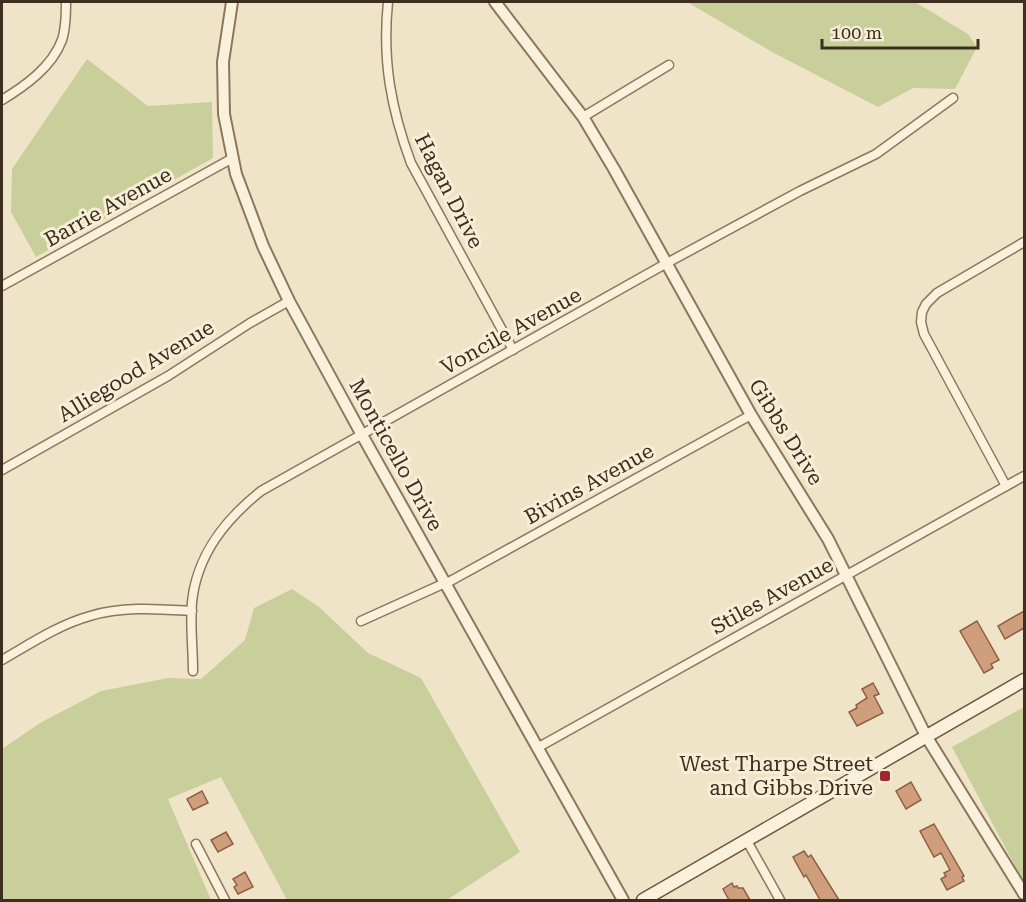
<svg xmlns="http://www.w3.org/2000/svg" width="1026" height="902" font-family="'Roboto Serif',serif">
<rect width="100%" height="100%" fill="#f0e4c8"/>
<g fill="#c9cf9b">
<polygon points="687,2 915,2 968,34 977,47 955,89 913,88 878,107 774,53"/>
<polygon points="87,59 148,106 212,102 213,158 36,257 11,212 12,169"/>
<polygon points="292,589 319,607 368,653 421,678 520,852 447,900 287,900 221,777 168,799 211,900 2,900 2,749 40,723 101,691 168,678 201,679 245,640 254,608"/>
<polygon points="1024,707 1024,883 952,747"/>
</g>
<g fill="#cf9f7d" stroke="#8d5f41" stroke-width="1.5">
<polygon points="1024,611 1024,628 1005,639 998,626"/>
<polygon points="977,621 999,660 991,664 993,668 984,673 960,631"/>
<polygon points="873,683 879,694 874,696 883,713 857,726 849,712 857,708 856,705 867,698 862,689"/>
<polygon points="911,782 921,800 906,809 896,791"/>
<polygon points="202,791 208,803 193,810 187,799"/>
<polygon points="934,824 964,876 962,877 964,881 947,890 941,879 946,876 944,873 950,870 941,853 934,857 920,831"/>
<polygon points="226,832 233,844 218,852 211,840"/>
<polygon points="804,851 808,857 811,855 839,900 820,900 806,875 804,877 793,857"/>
<polygon points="245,872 253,887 238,894 234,887 237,885 233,879"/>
<polygon points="732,883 734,887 737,886 738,888 743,888 750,900 729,900 723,889"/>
</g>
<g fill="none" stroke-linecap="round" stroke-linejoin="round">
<defs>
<g id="minor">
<path d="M388 2C382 60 391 109 411 163L513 350"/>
<path d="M2 100C25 86 52 67 62 40 66 28 66 13 66 2"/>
<polyline points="583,117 669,65"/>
<polyline points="2,286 231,159"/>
<polyline points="2,470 168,376 250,323 289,301"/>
<polyline points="1006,486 924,334 921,322 922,312 926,304 937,293 1024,242"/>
<polyline points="445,584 751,415"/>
<polyline points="361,621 445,583"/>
<path d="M2 660C30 644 58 625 90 616 123 606 158 609 192 611"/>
<path d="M193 671C193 649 190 625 192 602 197 554 226 519 261 491L667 263 800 191 876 154 953 98"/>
<polyline points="537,748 1024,476"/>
<polyline points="747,841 780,900"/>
<polyline points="196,844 225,900"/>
</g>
<g id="tertiary">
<polyline points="232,2 223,62 224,114 236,174 263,246 289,301 362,435 623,900"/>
<polyline points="495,2 583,117 614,169 751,415 828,539 926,736 1024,894"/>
</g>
<polyline id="secondary" points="643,900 1024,680"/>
</defs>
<use href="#minor" stroke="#8d765c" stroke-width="11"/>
<use href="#tertiary" stroke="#8d765c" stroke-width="14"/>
<use href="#secondary" stroke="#6f573f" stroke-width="15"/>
<use href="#minor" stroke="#faf1dc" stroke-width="8"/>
<use href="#tertiary" stroke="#faf1dc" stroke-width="10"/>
<use href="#secondary" stroke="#faf1dc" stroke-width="12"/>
</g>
<rect fill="#9e2a2b" stroke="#f7eed8" stroke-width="2" x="879" y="770" width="12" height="12" rx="3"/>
<g text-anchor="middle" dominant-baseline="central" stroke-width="6" stroke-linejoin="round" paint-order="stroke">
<g font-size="21" fill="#3d2e20" stroke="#f7eed8">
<text transform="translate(449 191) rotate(63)">Hagan Drive</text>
<text transform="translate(108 207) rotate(-29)">Barrie Avenue</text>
<text transform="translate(511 331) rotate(-29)">Voncile Avenue</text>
<text transform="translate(136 371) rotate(-31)">Alliegood Avenue</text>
<text transform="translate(786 432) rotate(58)">Gibbs Drive</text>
<text transform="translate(396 455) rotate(61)">Monticello Drive</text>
<text transform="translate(589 484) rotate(-29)">Bivins Avenue</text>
<text transform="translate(772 596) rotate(-29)">Stiles Avenue</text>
</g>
<g font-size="21" fill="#3d2e20" stroke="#f7eed8" text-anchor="end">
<text x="873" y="764">West Tharpe Street<tspan x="873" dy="24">and Gibbs Drive</tspan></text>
</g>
</g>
<rect width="1026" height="902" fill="none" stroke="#3d2e20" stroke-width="6"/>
<path d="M822 39v9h156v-9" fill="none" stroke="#3d2e20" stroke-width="3"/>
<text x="831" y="39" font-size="18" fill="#3d2e20" stroke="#f7eed8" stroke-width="4.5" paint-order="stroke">100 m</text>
</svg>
